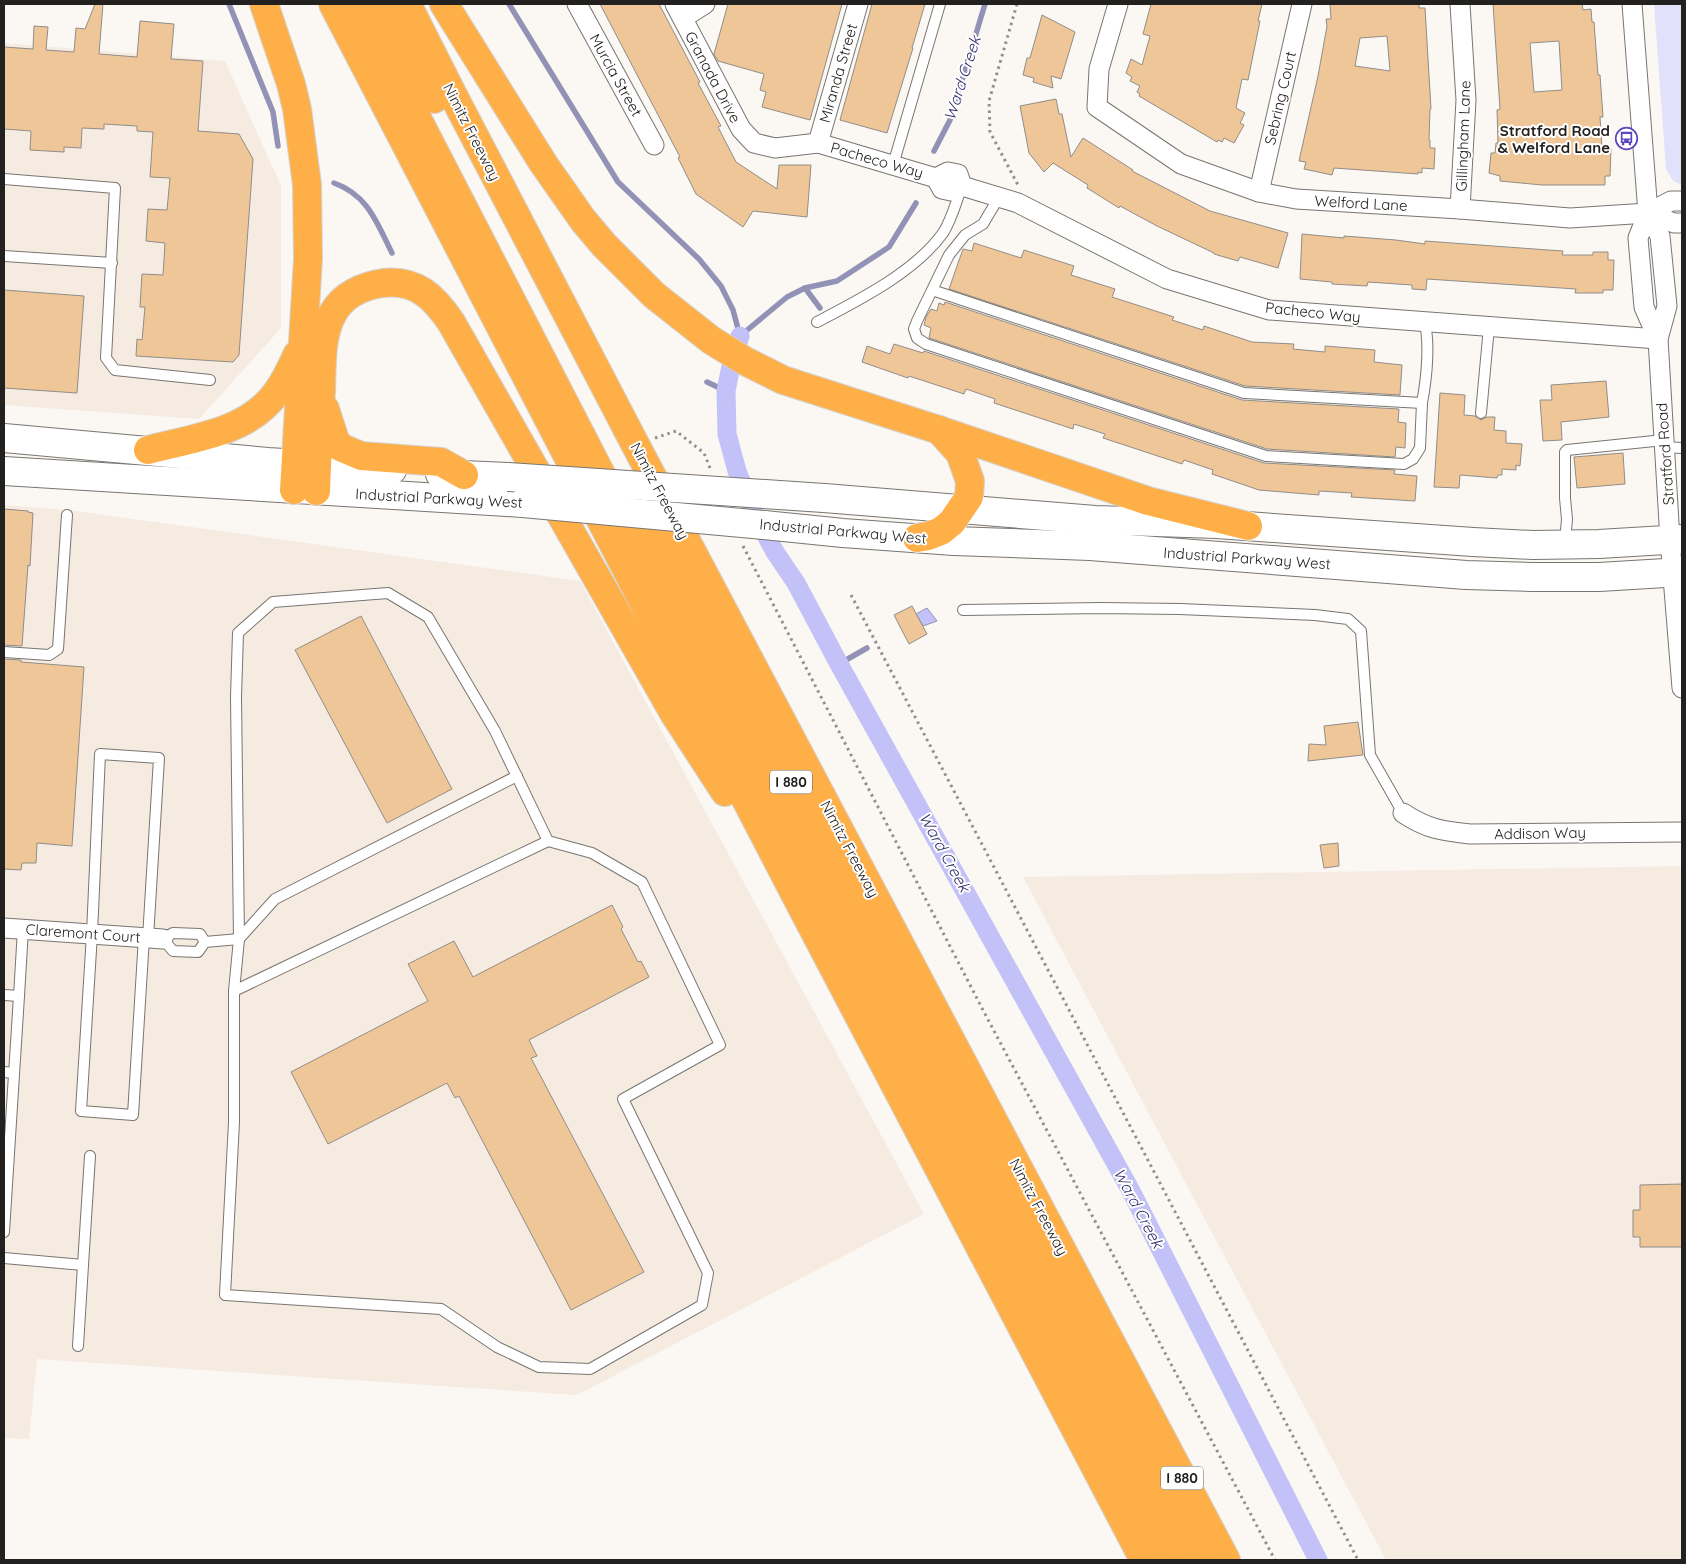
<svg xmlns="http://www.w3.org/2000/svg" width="1686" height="1564" font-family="Quicksand,sans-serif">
<rect width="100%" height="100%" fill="#fbf7f2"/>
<g fill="#f5ebe1">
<polygon points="4,43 225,61 281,186 281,328 199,419 4,405"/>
<polygon points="4,505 69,510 580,581 924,1214 577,1395 37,1359 29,1439 4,1438"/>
<polygon points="1682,866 1682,1560 1386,1560 1023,877"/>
</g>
<polygon fill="#e1e1fc" points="1654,4 1682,4 1682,185 1673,181 1666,169"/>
<polygon fill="#c2c2f8" stroke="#9292b7" points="927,608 937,621 923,626 916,614"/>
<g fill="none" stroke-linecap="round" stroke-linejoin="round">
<g stroke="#9292b7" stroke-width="5.5">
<polyline points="229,4 273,112 278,146"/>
<polyline points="509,4 618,182 699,259 721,286 733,310 740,336 787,297 805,288 837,281 889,247 916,203"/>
<polyline points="934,151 950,120 985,4"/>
<path d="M334 183C368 195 377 223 392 253"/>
<polyline points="805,288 820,308"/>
<polyline points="707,382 726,391"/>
<polyline points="839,664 867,648"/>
</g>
<polyline stroke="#c2c2f8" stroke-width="19" points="740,336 731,366 726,391 727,434 737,471 753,511 775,552 796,583 839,664 1131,1191 1318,1560"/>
</g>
<g fill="#efc698" stroke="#918d89" fill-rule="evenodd">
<polygon points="95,4 103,4 99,54 137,57 140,21 174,24 171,59 203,61 198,131 239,134 253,159 239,355 233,362 136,356 137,339 142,340 145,307 140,307 142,274 163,275 165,243 146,241 148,209 167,210 170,178 150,177 153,132 137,131 137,126 104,124 104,129 82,128 81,148 64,147 64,152 30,150 31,131 4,129 4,47 33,49 34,26 48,27 46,50 74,52 76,28 85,29"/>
<polygon points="600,4 659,4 700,82 698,83 721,126 718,127 736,162 777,189 779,165 811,165 807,217 753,211 743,227 696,194 678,158 680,157"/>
<polygon points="728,4 842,4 810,120 762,107 766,92 760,90 764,74 718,61 714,54"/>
<polygon points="872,4 925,4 912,48 913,48 887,133 840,120"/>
<polygon points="1151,4 1262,4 1258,21 1260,21 1248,80 1242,79 1236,108 1245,113 1240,123 1244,125 1234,143 1224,138 1222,142 1218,140 1217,142 1139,96 1140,94 1137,92 1140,86 1130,81 1132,77 1126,73 1131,59 1142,65 1150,36 1143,34"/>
<path d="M1330 4H1419V8H1425L1431 109H1430L1429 140H1430V148H1435L1434 169 1422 168V173L1418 172V174L1334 168 1332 175 1304 169 1306 162 1299 161 1318 76 1327 26 1326 19H1331ZM1387 36 1390 71 1355 66 1360 38Z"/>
<path d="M1493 4H1582L1583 10 1591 9 1592 22H1594L1598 75H1600L1603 117H1600L1602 148H1611L1610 176H1605V185H1542L1500 181V176L1489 173 1491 153H1495L1496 143H1498L1497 110 1500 109ZM1559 41 1562 90 1534 92 1530 43Z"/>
<polygon points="1042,15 1075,32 1061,79 1051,76 1053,88 1033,82 1034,78 1023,75 1027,58 1030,58"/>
<polygon points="1056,99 1059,114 1062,114 1071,157 1083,138 1133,170 1132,171 1210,211 1288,233 1278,268 1240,257 1238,261 1214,254 1214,253 1157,226 1120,206 1119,208 1087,188 1088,185 1053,163 1044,172 1029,153 1020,106"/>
<polygon points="1302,234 1344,238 1344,236 1396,240 1425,244 1425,241 1548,250 1563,251 1562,255 1593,255 1593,252 1608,252 1608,260 1614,260 1613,290 1603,290 1603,293 1575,293 1576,289 1427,279 1426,290 1412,289 1412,285 1368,282 1367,286 1332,284 1332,282 1300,279"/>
<polygon points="974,243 1021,258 1024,250 1074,266 1071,275 1115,289 1112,297 1174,317 1172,320 1203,330 1204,326 1252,342 1294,344 1293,349 1325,352 1325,346 1375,350 1374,362 1402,365 1400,395 1245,386 949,289 963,249 972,251"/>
<polygon points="4,290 84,296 77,393 4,388"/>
<polygon points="945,302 1242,400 1399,409 1398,422 1406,423 1405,448 1396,447 1395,457 1267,449 929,338 931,328 924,325 926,317 931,309 937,311 939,303 944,305"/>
<polygon points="894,344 923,353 924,351 1264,463 1395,470 1394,474 1417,476 1415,501 1351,497 1352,493 1319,491 1319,495 1259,490 1212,474 1213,470 1184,460 1182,464 1103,438 1105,434 1074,424 1073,429 994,403 995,399 966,389 964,394 909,376 908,378 862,362 867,346 890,354"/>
<polygon points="1606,381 1609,417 1561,422 1562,440 1543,441 1540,400 1552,400 1551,385"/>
<polygon points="1440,393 1465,395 1464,415 1475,416 1481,420 1487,417 1495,417 1494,430 1506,431 1506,443 1522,444 1520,466 1516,465 1516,470 1502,469 1502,475 1498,475 1497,478 1460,475 1459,488 1434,487"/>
<polygon points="1623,453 1625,484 1577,488 1574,457"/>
<polygon points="4,509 28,511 28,512 33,513 30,566 28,565 22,646 4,645"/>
<polygon points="912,606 927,634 909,644 894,615"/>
<polygon points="361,616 452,789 387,823 295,650"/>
<polygon points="4,659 21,660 21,662 84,667 72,846 37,843 36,863 22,863 21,870 4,869"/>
<polygon points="1358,722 1363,755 1308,761 1309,744 1326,745 1324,726"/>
<polygon points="1338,843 1339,866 1324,868 1320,845"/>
<polygon points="612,905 623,927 621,929 638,962 641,961 649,977 529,1040 537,1056 531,1058 644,1272 571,1310 459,1096 455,1098 447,1083 328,1144 291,1072 428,1001 408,964 454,941 473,977"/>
<polygon points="1682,1184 1682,1247 1640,1247 1640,1237 1633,1237 1633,1210 1640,1210 1640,1185"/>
</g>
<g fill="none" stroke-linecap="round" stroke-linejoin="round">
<defs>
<g id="service">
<polyline points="893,165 940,4"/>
<polyline points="4,179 115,188 106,358 115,370 210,380"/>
<polyline points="4,256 112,263"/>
<polyline points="932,290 1244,393 1422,403 1420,448 1413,459 1404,464 1266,456 926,344 917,338 914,329 917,321 949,255 965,235 983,224 999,197"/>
<path d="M817 322C859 300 915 272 943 233 952 219 956 202 962 186"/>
<path d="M1422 403C1427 376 1430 349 1425 322"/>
<polyline points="1481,413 1489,327"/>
<polyline points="1664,447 1682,448"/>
<polyline points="1565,542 1567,519 1565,498 1565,452 1567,450 1664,440"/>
<polygon points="388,593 428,617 495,731 548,841 592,853 642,882 720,1045 623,1099 708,1273 702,1305 590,1369 539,1367 497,1347 441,1309 225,1295 234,1122 234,991 239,939 236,697 238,633 273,602"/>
<polyline points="963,610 1101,608 1180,609 1315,615 1348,619 1361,631 1370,755 1403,813"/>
<polyline points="4,652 49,655 58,649 67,515"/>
<polygon points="173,933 200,934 205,942 198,952 173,951 163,939"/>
<polyline points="144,937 133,1115 81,1111 92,934 100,754 159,758 148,938"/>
<polyline points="205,942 239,939 275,899 517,776"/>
<polyline points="234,991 548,841"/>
<polyline points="4,995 19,996 23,929"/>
<polyline points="4,1072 14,1073"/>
<polyline points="4,1232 19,996"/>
<polyline points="4,1258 83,1265 90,1156"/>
<polyline points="78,1346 83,1265"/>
</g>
<g id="minor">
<polyline points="577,4 654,145"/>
<polyline points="675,4 741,129 754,143 775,148 818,143 936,178 948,172 958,174 962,186"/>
<polyline points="1118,4 1099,69 1097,107 1181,164 1259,192 1296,199 1460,209 1570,218 1648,213 1674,223 1682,223"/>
<polyline points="1460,4 1466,100 1460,209"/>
<polyline points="1632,4 1648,213 1660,236 1667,306 1658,339 1670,540 1682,688"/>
<polyline points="683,18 705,4"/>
<polyline points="818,143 858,4"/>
<polyline points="936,178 942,189 951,191 962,186 1018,203 1167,279 1269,310 1658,339"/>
<polyline points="1259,192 1302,4"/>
<polyline points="1648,213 1638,238 1644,307 1658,339"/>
<polyline points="1648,213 1671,201 1682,201"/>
<path d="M1403 813C1427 829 1442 831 1470 834L1682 832"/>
<polyline points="4,928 163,939"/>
</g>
<g id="secondary">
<polyline points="4,438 268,462 392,470"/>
<polyline points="4,471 523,503"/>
<polyline points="440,474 508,477"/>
<polyline points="824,498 1095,520 1217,524 1473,542 1533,545 1599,544 1682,539"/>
<polyline points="764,525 843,533 954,541 1090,546 1466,575 1531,577 1599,577 1682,572"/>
</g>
<g id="motorway">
<polyline points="264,4 291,84 297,109 307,185 308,259 294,490"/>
<polyline points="333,4 796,896 1144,1560"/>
<polyline points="358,4 646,561 1168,1560"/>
<polyline points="384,4 434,99"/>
<polyline points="407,4 453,95 635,444 1226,1560"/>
<polyline points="444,4 543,163 583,220 604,245 654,295 711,340 745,361 783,380 939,430 1148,501 1248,526"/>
<polyline points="325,409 335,440 340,447 361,456 441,462 464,475"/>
<path d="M148 450C193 438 248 433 277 392 286 380 291 368 297 355"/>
<path d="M316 491C317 458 319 425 321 392 322 367 320 336 333 313 343 295 363 286 383 283 416 279 434 297 451 322L675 715 725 792"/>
<polyline points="641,496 1197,1560"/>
<polyline points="917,538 928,536 941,531 952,522 969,497 970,481 960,453 939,430"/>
</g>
</defs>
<use href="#service" stroke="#797571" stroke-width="12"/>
<use href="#minor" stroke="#797571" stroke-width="21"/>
<use href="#secondary" stroke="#797571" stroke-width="30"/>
<use href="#motorway" stroke="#d3d3d2" stroke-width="30"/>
<g stroke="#928f8c" stroke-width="3" stroke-dasharray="2.5 4" stroke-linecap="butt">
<polyline points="1017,4 989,101 990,132 1018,185"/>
<polyline points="655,438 676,431 704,453 710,468"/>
<polyline points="743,546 984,1012 1275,1560"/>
<polyline points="851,595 1358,1560"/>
</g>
<use href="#service" stroke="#fff" stroke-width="10"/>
<use href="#minor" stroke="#fff" stroke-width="19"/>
<use href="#secondary" stroke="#fff" stroke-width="28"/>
<use href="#motorway" stroke="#ffaf48" stroke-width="28"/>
<defs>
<g id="secondary-bridge">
<polyline points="508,477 824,498"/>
<polyline points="523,503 764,525"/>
</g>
</defs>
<use href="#secondary-bridge" stroke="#797571" stroke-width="30" stroke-linecap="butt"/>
<use href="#secondary-bridge" stroke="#fff" stroke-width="28"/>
</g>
<defs>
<symbol id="bus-ring" viewBox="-11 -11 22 22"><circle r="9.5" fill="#fff" stroke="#5a46be" stroke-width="1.5"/><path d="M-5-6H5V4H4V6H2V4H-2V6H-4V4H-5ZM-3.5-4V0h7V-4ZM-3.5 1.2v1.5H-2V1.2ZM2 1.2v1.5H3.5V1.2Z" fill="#5a46be"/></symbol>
</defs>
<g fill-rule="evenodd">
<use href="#bus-ring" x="1614" y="126" width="25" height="25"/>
</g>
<g text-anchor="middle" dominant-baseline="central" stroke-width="4" stroke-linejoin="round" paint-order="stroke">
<g fill="#fff" stroke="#656462" stroke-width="1">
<rect x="770" y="770.5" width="42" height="23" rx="4"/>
<rect x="1161" y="1466.5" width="42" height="23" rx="4"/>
</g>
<g font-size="14" font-weight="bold" fill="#23211f">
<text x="791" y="782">I 880</text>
<text x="1182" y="1478">I 880</text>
</g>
<g font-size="15" fill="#23211f" stroke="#fff">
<text transform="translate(838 73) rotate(-74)">Miranda Street</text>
<text transform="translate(616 75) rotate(61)">Murcia Street</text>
<text transform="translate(713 77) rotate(62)">Granada Drive</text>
<text transform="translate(1280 98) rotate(-77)">Sebring Court</text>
<text transform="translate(472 132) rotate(63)">Nimitz Freeway</text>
<text transform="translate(1463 136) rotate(-88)">Gillingham Lane</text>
<text transform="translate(877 160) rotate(16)">Pacheco Way</text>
<text transform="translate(1361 203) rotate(3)">Welford Lane</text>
<text transform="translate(1313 312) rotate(6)">Pacheco Way</text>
<text transform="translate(1665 454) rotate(-94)">Stratford Road</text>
<text transform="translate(660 491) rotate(62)">Nimitz Freeway</text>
<text transform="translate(439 498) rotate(3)">Industrial Parkway West</text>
<text transform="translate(843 531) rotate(5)">Industrial Parkway West</text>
<text transform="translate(1247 558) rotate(4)">Industrial Parkway West</text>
<text transform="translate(1540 833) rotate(-1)">Addison Way</text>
<text transform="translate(850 849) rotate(62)">Nimitz Freeway</text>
<text transform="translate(83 933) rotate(4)">Claremont Court</text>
<text transform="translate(1039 1207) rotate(62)">Nimitz Freeway</text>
</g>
<g font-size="15" font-weight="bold" fill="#23211f" stroke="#fff" text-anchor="end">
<text x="1610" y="130">Stratford Road<tspan x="1610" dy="17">&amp; Welford Lane</tspan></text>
</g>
<g font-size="16" font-style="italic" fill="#372e6e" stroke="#fff">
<text transform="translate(962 78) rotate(-72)">Ward Creek</text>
<text transform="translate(945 852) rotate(61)">Ward Creek</text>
<text transform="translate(1139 1208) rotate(62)">Ward Creek</text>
</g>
</g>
<rect width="1686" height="1564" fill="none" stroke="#23211f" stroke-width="10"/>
</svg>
